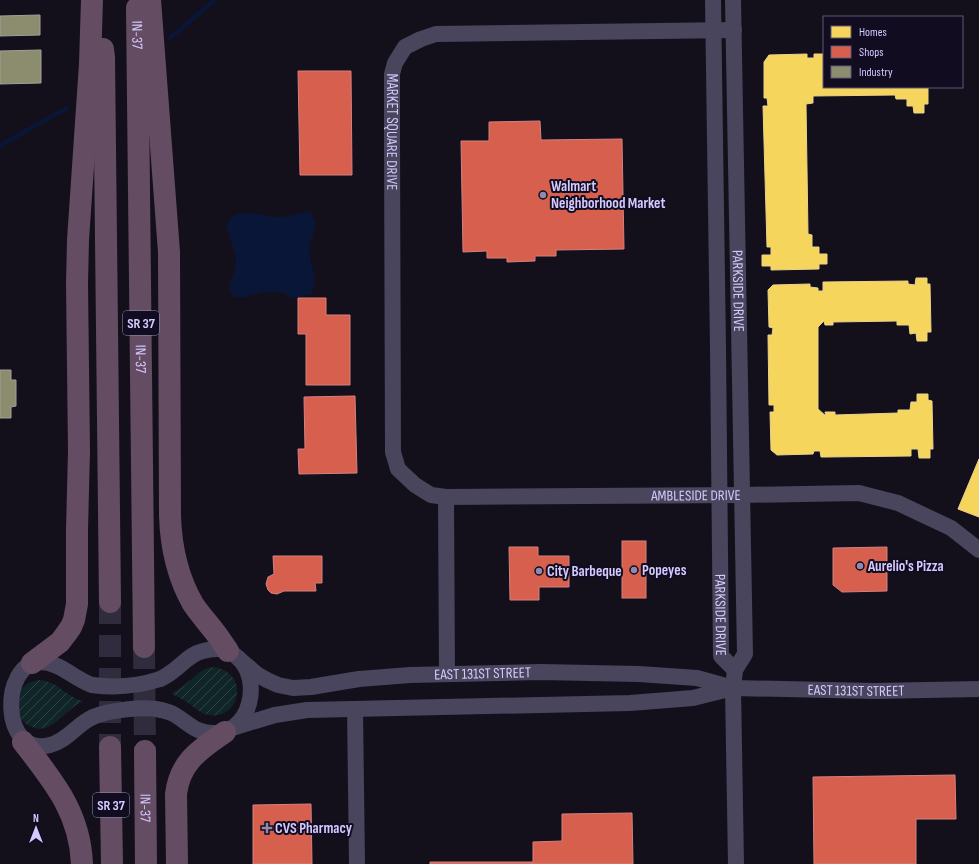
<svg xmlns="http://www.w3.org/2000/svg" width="979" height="864" font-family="'Sofia Sans Condensed',sans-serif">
<defs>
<pattern id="garden-furrows" width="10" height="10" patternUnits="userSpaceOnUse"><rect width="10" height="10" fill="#102527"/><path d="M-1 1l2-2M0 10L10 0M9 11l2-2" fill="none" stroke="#324347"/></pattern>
</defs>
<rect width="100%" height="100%" fill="#13101b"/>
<g fill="url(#garden-furrows)">
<path d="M213 667C251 672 240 721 209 715 200 714 195 707 188 703 183 699 177 697 172 694V693C177 690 183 687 188 682 197 675 200 669 213 667Z"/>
<path d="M38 680C53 680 59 689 70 695 74 698 78 699 82 701V702C64 709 51 739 28 725 14 716 19 705 19 691L28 683Z"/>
</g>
<path fill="#0a1638" d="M310 211 316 223 309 250 311 262 315 280 312 294 292 298 282 292H264L245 297H234L229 289 235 267 236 257 226 226C227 224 229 220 231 218 245 206 263 218 279 217 289 217 300 212 310 211Z"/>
<g fill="#f6d55c" stroke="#ecd28d">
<polygon points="807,54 807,58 814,58 814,54 824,54 824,87 928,87 928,104 924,104 924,113 914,113 913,106 907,106 907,99 896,99 895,95 813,96 813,103 806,104 808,234 812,235 812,247 819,247 819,254 827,254 827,264 819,264 819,269 771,270 771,266 762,266 762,255 771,255 771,247 767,247 763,106 768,106 767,98 764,98 764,62 769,55"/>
<polygon points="916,278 927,278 927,284 930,284 931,332 927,332 927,341 917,341 916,333 910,334 909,325 897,325 897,321 833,322 833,325 825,325 824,321 818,327 818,409 826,416 825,412 835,412 835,415 898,413 898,410 910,410 911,402 917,402 917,394 928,394 928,400 932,401 933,449 930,449 930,458 919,458 918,449 911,449 911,456 825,457 821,457 820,451 814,451 813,454 777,455 771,450 770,412 774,412 774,405 769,405 768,335 772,335 773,328 769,327 768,290 773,285 810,284 810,287 818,288 818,291 823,291 823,282 908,281 908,284 915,285"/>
<polygon points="979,459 979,517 958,509"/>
</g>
<g fill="#d6604d" stroke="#d58082">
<polygon points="298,71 351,71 352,175 300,175"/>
<polygon points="540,121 541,140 622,139 624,249 556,250 556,256 535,256 535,261 507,262 507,258 487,258 487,251 463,252 461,141 489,141 489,122"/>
<polygon points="298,298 326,298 326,315 350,315 350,385 306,385 306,334 298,334"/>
<polygon points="355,396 357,473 299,474 298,449 305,449 304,397"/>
<rect x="622" y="541" width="24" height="57"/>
<polygon points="509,547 538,547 538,556 569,556 569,587 539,587 539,600 510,600"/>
<polygon points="887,547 887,591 842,592 833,585 833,548"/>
<polygon points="273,556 322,556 322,583 315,583 316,591 284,591 277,594 271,593 268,590 266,584 268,577 274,574"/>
<polygon points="955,775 956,819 916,819 916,864 814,864 813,777"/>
<polygon points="311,804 312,864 253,864 253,805"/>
<polygon points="632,813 633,864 430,864 430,862 533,862 533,842 562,841 562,814"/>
</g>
<g fill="#8c8c6e" stroke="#a29f9a">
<polygon points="40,15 40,35 0,36 0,16"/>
<polygon points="41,50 41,83 0,84 0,51"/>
<polygon points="0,370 11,370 11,380 16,380 16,406 11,407 11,418 0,418"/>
</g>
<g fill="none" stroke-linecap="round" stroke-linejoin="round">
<g stroke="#0a1638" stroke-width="4.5">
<polyline points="170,38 215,0"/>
<polyline points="0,147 6,142 67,108"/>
</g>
<g stroke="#302c3d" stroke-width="22" stroke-dasharray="22 11" stroke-linecap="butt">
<polyline points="110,602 110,747"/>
<polyline points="144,647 145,751"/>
</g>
<g stroke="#48455c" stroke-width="16">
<path id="s1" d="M713 0 718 348 721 656 735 670"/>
<path id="s2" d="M733 0 745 654 735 670 733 688 736 864"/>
<path id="s3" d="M734 30 436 34 421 39 405 47 395 63 392 74V134L393 452 398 469 415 485 431 495 446 497 742 495 859 493 898 503 951 528 979 550"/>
<polyline points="446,497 447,674"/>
<path id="s4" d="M239 659 258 675 267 680 278 685 293 688 311 687 359 679 410 675 541 672 639 674 697 678 733 688 874 691 979 689"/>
<path d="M160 679C165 677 169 674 173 671 183 664 190 654 203 651 211 649 220 648 227 651 264 665 256 731 216 733 196 734 190 724 175 715 170 712 165 711 161 710"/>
<path d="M92 685C74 679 60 662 40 662 0 663 0 758 50 745 67 741 77 724 93 717"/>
<polyline points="355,709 357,864"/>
<polyline points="232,728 275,715 307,710 630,703 693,698 733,688"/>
</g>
<g stroke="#644c63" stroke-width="22">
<path d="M150 0 169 252 170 516C171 548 177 576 193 604 199 613 207 622 214 631 219 637 223 644 228 651"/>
<path id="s5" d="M137 8 144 647"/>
<polyline points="103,49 104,57 110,602"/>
<polyline points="32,663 60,642 66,634 71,627 74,620 77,604 77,530 79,451 77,284 78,240 90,64 92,0"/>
<path d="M23 742C53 781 80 812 82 864"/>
<polyline points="110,747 112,864"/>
<path id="s6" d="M145 751 146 864"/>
<path d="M177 864 176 794C180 761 201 749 225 732"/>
</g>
<g stroke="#48455c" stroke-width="16">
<path d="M92 685C115 688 139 686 160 679"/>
<path d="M93 717C109 710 144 706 161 710"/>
</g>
</g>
<g fill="#9089af" stroke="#110c1f" stroke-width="1.5">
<circle cx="543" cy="195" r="4"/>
<circle cx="860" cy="566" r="4"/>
<circle cx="634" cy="570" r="4"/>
<circle cx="539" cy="571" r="4"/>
<path d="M265 822h4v4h4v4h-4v4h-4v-4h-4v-4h4z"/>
</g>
<g text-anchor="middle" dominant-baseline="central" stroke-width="4" stroke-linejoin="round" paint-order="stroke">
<g fill="#110c1f" stroke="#9a91bc" stroke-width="1">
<rect x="123" y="311" width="36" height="24" rx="3"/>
<rect x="93" y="793" width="36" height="24" rx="3"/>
</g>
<g font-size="14" font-weight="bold" fill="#d4caff">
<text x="141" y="323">SR 37</text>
<text x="111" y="805">SR 37</text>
</g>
<g font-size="15" fill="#d4caff" stroke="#110c1f">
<text stroke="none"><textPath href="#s5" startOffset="27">IN-37</textPath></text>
<text stroke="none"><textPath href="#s3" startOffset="420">MARKET SQUARE DRIVE</textPath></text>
<text stroke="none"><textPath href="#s2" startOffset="291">PARKSIDE DRIVE</textPath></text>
<text stroke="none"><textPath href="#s5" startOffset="351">IN-37</textPath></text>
<text stroke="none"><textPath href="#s3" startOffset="1065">AMBLESIDE DRIVE</textPath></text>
<text stroke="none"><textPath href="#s1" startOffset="615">PARKSIDE DRIVE</textPath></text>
<text stroke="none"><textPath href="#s4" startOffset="253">EAST 131ST STREET</textPath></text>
<text stroke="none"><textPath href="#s4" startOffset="628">EAST 131ST STREET</textPath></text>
<text stroke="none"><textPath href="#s6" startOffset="57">IN-37</textPath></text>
</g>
<g font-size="15" font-weight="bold" fill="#d4caff" stroke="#110c1f" text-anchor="start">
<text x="551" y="186">Walmart<tspan x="551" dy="17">Neighborhood Market</tspan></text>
<text x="868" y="566">Aurelio's Pizza</text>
<text x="642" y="570">Popeyes</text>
<text x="547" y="571">City Barbeque</text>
<text x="275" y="828">CVS Pharmacy</text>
</g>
</g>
<rect x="823" y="16" width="140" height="72" fill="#110c1f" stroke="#5f5879"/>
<rect x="831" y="26" width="20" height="12" fill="#f6d55c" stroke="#5f5879"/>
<text x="859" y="36" font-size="12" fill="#d4caff">Homes</text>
<rect x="831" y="46" width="20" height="12" fill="#d6604d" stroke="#5f5879"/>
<text x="859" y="56" font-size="12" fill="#d4caff">Shops</text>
<rect x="831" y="66" width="20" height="12" fill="#8c8c6e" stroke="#5f5879"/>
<text x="859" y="76" font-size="12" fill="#d4caff">Industry</text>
<g transform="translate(36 828)" stroke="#110c1f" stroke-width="3" paint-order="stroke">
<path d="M0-3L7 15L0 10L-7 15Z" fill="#d4caff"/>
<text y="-6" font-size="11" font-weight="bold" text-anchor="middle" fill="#d4caff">N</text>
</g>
</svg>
